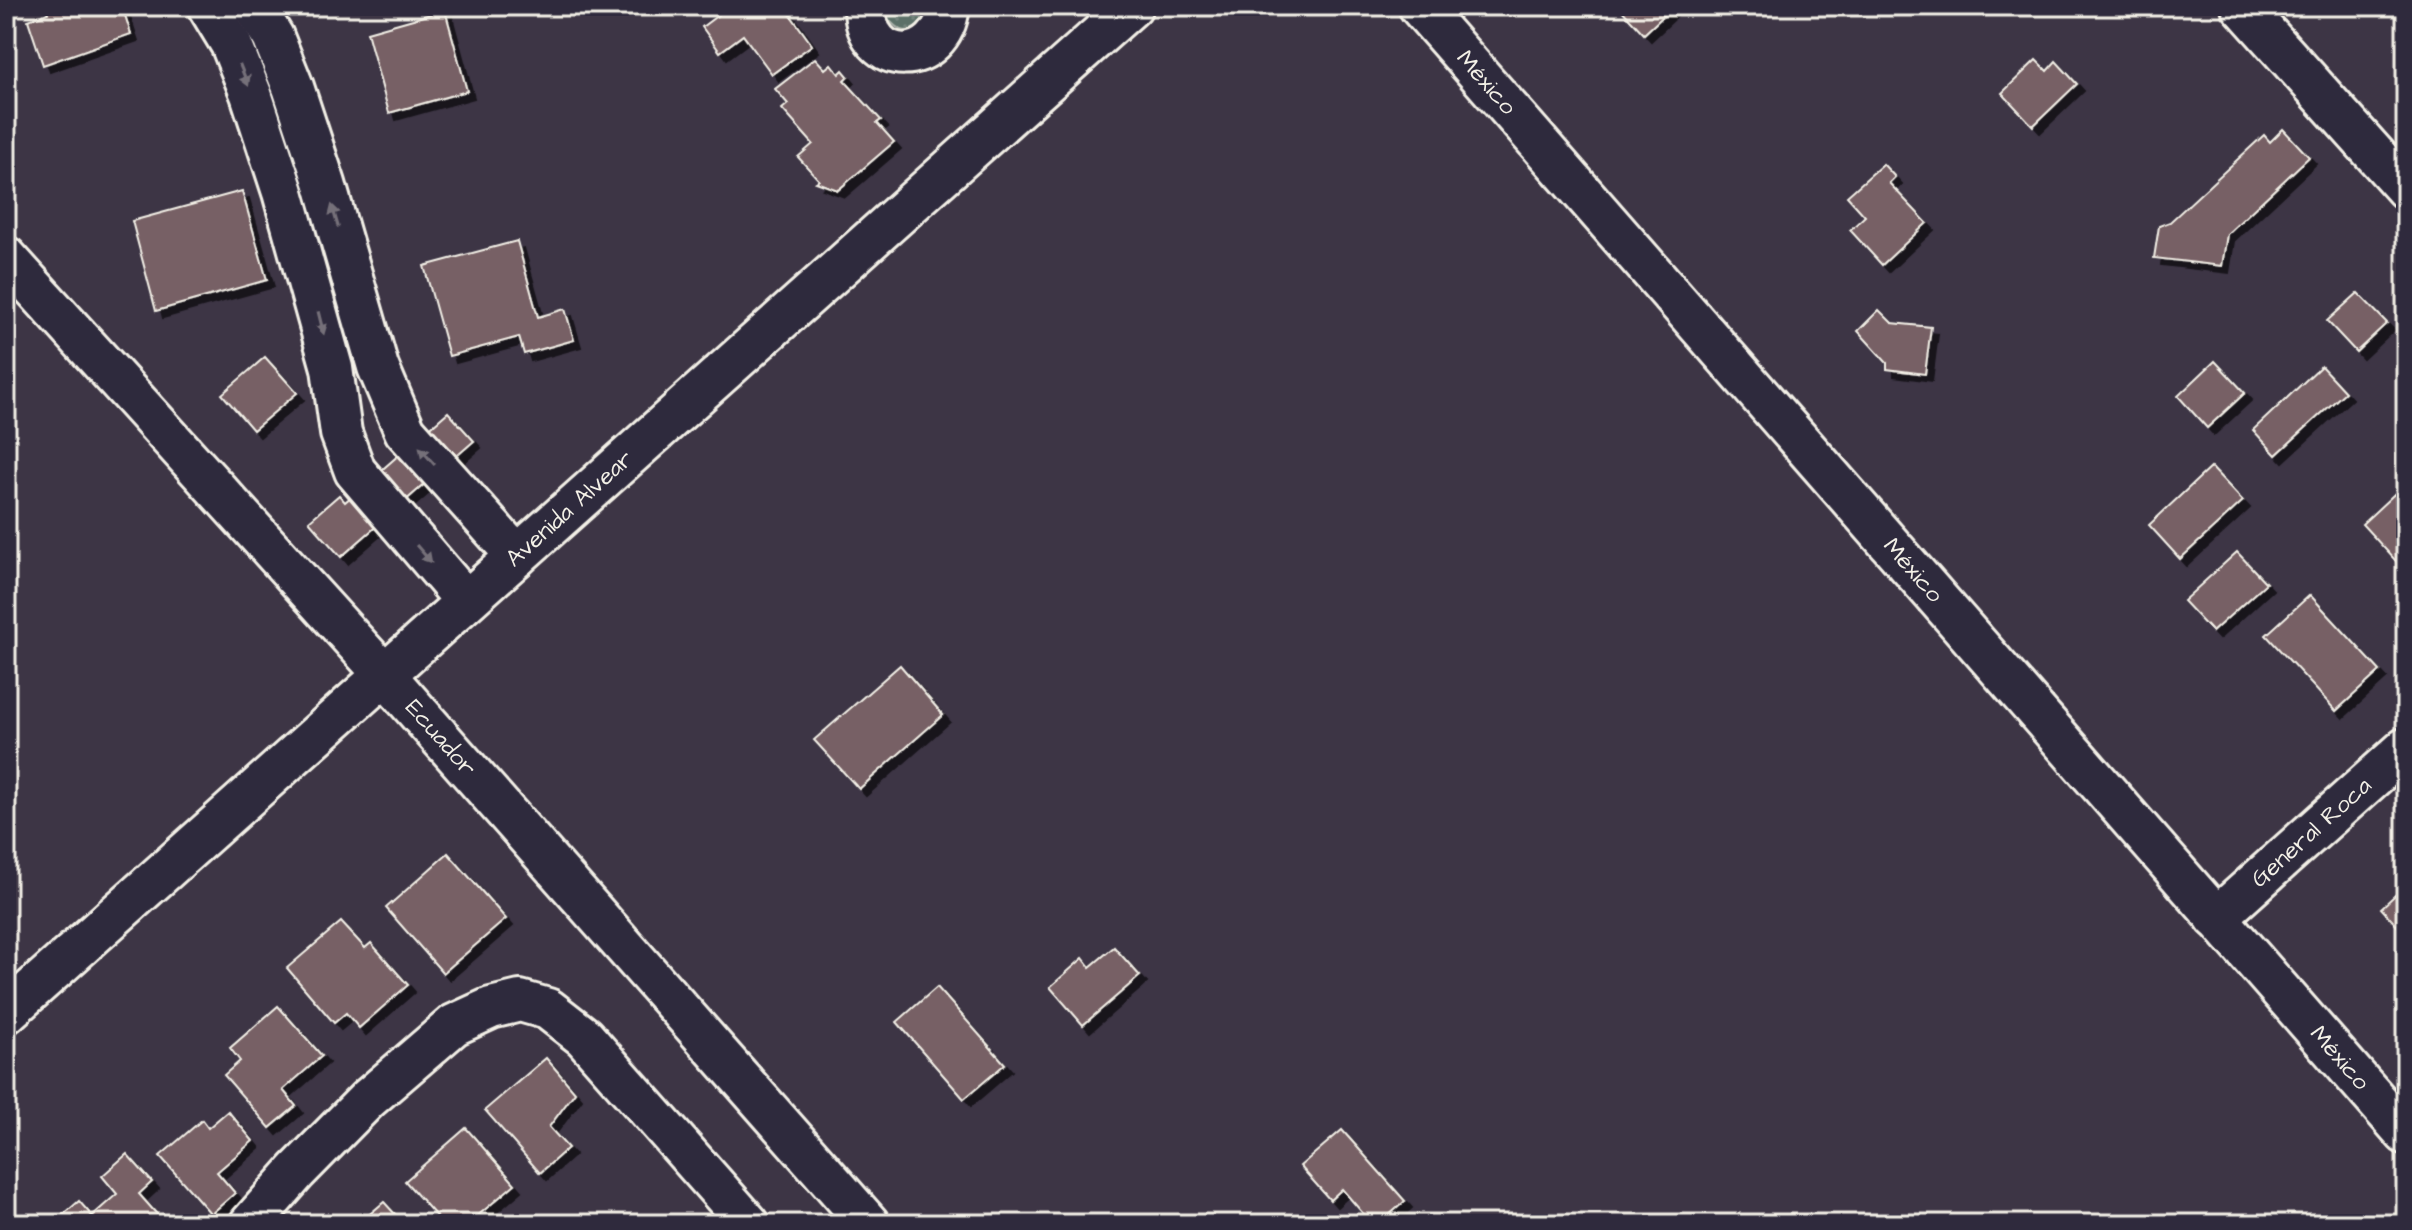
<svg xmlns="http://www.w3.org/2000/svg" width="2412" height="1230" font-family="'Architects Daughter',sans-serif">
<defs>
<pattern id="grass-dots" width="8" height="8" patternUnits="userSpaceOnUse" patternTransform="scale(2)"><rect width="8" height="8" fill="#5c6f67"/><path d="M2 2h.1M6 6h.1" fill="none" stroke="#74847d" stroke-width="1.8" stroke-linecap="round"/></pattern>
<filter id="shadow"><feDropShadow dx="7" dy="7" stdDeviation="0" flood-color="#0009"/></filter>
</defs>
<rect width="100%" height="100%" fill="#3d3545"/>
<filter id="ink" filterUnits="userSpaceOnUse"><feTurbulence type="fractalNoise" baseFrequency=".0125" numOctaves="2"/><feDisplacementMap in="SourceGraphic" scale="16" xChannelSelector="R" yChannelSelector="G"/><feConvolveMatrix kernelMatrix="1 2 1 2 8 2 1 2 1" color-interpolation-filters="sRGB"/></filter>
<g filter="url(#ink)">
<path fill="url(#grass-dots)" stroke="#a8b0a8" stroke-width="2" d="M883 6H935C930 13 926 24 918 28 902 38 886 21 883 6Z"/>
<g fill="#776065" stroke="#f4f1e8" stroke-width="2" filter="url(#shadow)">
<polygon points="45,6 122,6 131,34 43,65 28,20 48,13"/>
<polygon points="730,6 784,6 812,45 772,74 743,35 720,52 702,27"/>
<polygon points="1618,6 1674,6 1644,34"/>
<polygon points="445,10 467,91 389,113 367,32"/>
<polygon points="815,58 825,69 831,64 839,74 843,70 848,76 844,80 881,120 877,123 894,142 838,190 816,182 819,180 798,157 813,144 782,109 788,104 775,89"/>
<polygon points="2036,60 2047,71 2056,61 2077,84 2033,126 2002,93"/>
<polygon points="2283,129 2309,157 2227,234 2222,266 2154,258 2159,226 2170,222 2264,135 2270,142"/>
<polygon points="1883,164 1895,177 1889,183 1927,223 1882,265 1850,230 1865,216 1847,196"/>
<polygon points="242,191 267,280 156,311 132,221"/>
<polygon points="517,241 538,317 565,309 574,340 524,354 519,337 449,356 424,266"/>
<polygon points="2358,293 2387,323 2356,352 2327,321"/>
<polygon points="1879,310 1892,323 1931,327 1925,374 1887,369 1887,363 1858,331"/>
<polygon points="265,357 297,393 253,430 222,394"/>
<polygon points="2215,361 2245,393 2207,428 2178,396"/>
<polygon points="2321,366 2345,392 2276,455 2253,430"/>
<polygon points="448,412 474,441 341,557 309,521 339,495 345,502"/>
<polygon points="2211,467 2243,501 2180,559 2149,525"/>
<polygon points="2404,485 2406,487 2406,572 2362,524"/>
<polygon points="2237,552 2266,583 2212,632 2183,601"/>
<polygon points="2310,595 2380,671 2336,711 2266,635"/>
<polygon points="900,665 943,715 859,789 814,740"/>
<polygon points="448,853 506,919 443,973 386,908"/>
<polygon points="2406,885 2406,936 2381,908"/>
<polygon points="341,922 365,948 371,943 408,985 359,1028 346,1013 334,1023 287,968"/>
<polygon points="1114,947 1140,976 1083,1025 1050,987 1083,958 1090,967"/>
<polygon points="937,987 1005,1064 964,1099 897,1022"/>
<polygon points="278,1006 322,1056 283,1090 296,1106 270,1128 224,1075 240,1061 230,1048"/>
<polygon points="546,1058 575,1092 549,1127 568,1148 540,1173 485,1110"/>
<polygon points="228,1111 253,1141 217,1172 235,1193 211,1214 160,1156 202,1120 208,1128"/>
<polygon points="466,1128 515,1184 468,1224 443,1224 405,1181"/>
<polygon points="1342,1130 1405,1201 1379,1224 1372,1224 1342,1189 1330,1200 1300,1166"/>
<polygon points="127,1154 152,1182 139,1194 162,1220 157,1224 57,1224 55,1222 79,1201 92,1216 117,1194 102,1176"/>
<polygon points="384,1202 404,1224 358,1224"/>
</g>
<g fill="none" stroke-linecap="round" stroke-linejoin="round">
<defs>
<g id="street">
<polyline points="208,6 231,44 251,94 283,192 332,368 341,433 355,471 466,601"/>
<polyline points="254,6 273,37 293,87 325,184 378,367 405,431 517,556"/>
<path d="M865 6C864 70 942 69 949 6"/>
<path id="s1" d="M1419 6 2406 1134"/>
<polyline points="2242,6 2406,189"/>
<path id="s2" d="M6 257 384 674 869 1224"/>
<path id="s3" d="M2216 918 2406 748"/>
<path id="s4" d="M6 1013 1132 6"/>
<polyline points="250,1224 297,1171 368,1099 454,1025 491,1008 520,1001 548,1009 584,1037 749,1224"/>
</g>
</defs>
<use href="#street" stroke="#f4f1e8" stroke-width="46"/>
<use href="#street" stroke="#2f2a3d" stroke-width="40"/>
</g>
<defs><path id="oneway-solid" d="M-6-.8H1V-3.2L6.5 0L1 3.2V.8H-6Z" transform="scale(2)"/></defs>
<g fill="#747079">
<use href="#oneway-solid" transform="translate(244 75) rotate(68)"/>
<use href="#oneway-solid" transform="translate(335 216) rotate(-106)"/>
<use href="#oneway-solid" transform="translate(321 323) rotate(76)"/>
<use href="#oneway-solid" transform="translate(427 456) rotate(-131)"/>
<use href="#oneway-solid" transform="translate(424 554) rotate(49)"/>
</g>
</g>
<g text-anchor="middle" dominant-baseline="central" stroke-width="6" stroke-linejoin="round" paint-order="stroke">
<g font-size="24" fill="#f4f1e8" stroke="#2f2a3d">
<text stroke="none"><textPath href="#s1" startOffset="102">México</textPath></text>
<text stroke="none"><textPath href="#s4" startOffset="756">Avenida Alvear</textPath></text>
<text stroke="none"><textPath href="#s1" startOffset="750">México</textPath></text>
<text stroke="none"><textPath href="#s2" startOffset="648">Ecuador</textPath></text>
<text stroke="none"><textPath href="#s3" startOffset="128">General Roca</textPath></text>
<text stroke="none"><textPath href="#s1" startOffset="1398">México</textPath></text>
</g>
</g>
<rect width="2412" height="1230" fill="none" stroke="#2f2a3d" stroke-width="32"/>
<rect x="16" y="16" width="2380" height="1198" fill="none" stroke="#f4f1e8" stroke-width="3" filter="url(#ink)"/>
</svg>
